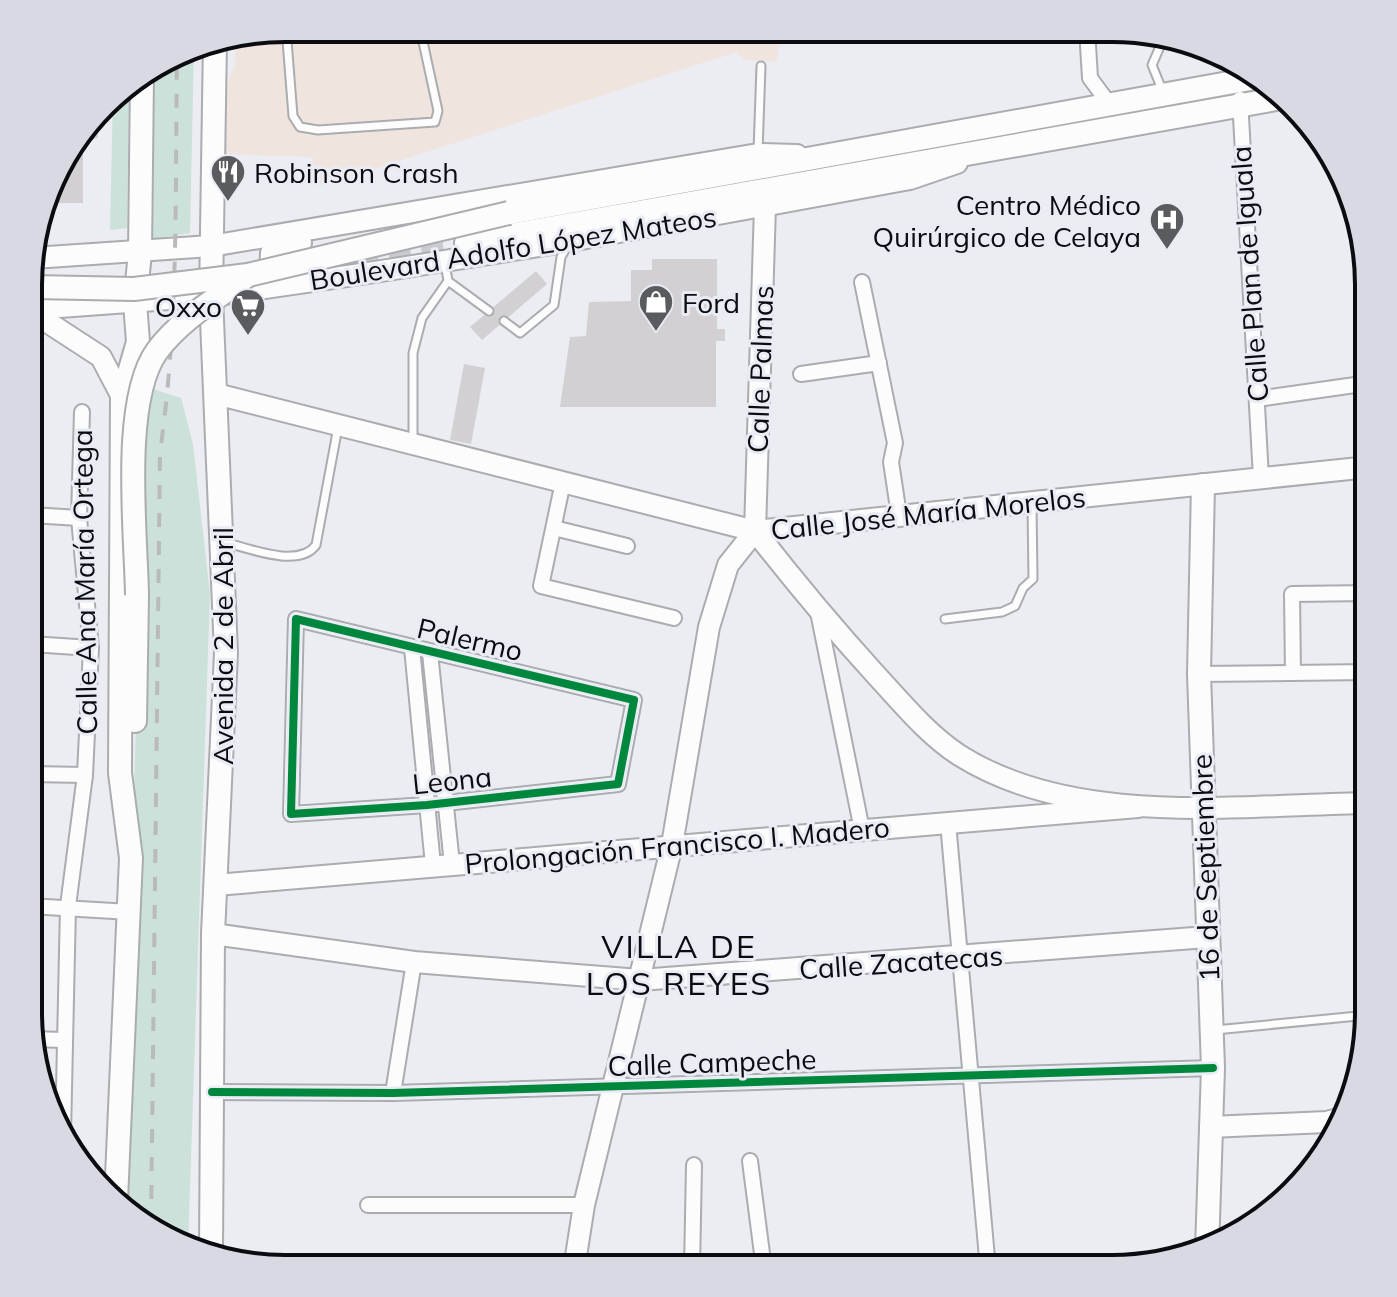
<svg xmlns="http://www.w3.org/2000/svg" width="1397" height="1297" font-family="Mulish,sans-serif">
<rect width="100%" height="100%" fill="#ecedf2"/>
<polygon fill="#efe5de" points="285,28 830,28 779,45 777,62 744,60 737,52 318,187 312,157 218,154 216,111 235,64 236,36"/>
<g fill="#cce1d9">
<polygon points="194,46 190,233 147,240 150,72"/>
<polygon points="129,84 127,228 110,230 113,95"/>
<polygon points="153,389 181,398 193,444 210,594 188,1247 172,1243 128,1209 134,790 145,414"/>
</g>
<g fill="#d2d0d2">
<polygon points="97,114 98,137 83,145 83,203 45,203 63,156"/>
<polygon points="652,259 717,259 717,329 725,329 725,341 716,341 716,407 560,407 570,337 586,336 589,302 631,301 631,270 652,270"/>
<polygon points="536,271 547,284 482,340 470,327"/>
<polygon points="464,364 485,368 471,444 450,440"/>
</g>
<g fill="none" stroke-linecap="round" stroke-linejoin="round">
<polyline stroke="#cacbd0" stroke-width="22" stroke-dasharray="22 11" stroke-linecap="butt" points="356,258 466,243"/>
<defs>
<g id="lane">
<polyline points="286,28 293,116 300,127 318,130 435,122 438,111 420,28"/>
<polyline points="1163,92 1152,65 1162,42 1178,42"/>
<polyline points="758,152 761,66"/>
<polyline points="445,263 448,281 489,311"/>
<polyline points="504,321 520,333 554,305 561,257 568,245"/>
<polyline points="413,441 413,353 422,318 448,281"/>
<path d="M224 542C248 548 299 569 316 545L338 427"/>
<polyline points="945,619 1002,612 1015,606 1023,588 1033,579 1032,504"/>
<polyline points="1215,1030 1368,1015"/>
</g>
<g id="street">
<polyline points="1087,29 1090,78 1110,105"/>
<polyline points="1240,99 1261,478"/>
<polyline points="862,282 895,443 891,462 899,515"/>
<polyline points="801,374 879,363"/>
<polyline points="1257,399 1369,383"/>
<polyline points="563,482 541,586 674,618"/>
<polyline points="31,515 79,518"/>
<polyline points="554,528 627,546"/>
<polyline points="818,612 862,830"/>
<polygon points="296,619 634,700 618,784 427,805 291,814"/>
<polyline points="31,644 91,648"/>
<polyline points="412,648 433,865"/>
<polyline points="430,653 452,864"/>
<polyline points="1293,673 1292,594 1369,593"/>
<polyline points="1199,674 1369,672"/>
<polyline points="30,774 85,775"/>
<polyline points="948,823 988,1269"/>
<polyline points="29,906 130,912"/>
<polyline points="31,1039 64,1040"/>
<polyline points="212,1092 393,1093 1213,1068"/>
<polyline points="393,1093 414,962"/>
<polyline points="63,1135 68,906 85,775 91,648 79,518 82,412"/>
<polyline points="750,1161 764,1269"/>
<polyline points="368,1205 584,1205"/>
<polyline points="692,1269 694,1165"/>
</g>
<g id="secondary">
<polyline points="33,258 211,246 758,154 797,155"/>
<polyline points="281,276 270,272 271,253 301,243"/>
<polyline points="32,309 211,296 375,272 570,241 910,179 957,163"/>
<polyline points="32,312 101,357 122,397"/>
<polyline points="216,394 755,531 1369,467"/>
<path d="M755 531C794 581 834 629 876 675 902 703 927 734 959 755 1074 828 1239 805 1369 803"/>
<polyline points="755,531 765,206"/>
<polyline points="216,885 1138,807"/>
<polyline points="213,934 414,962 640,980 1207,937"/>
<polyline points="1210,1127 1327,1122 1345,1117"/>
<polyline points="574,1269 584,1205 672,845 709,627 728,565 755,531"/>
</g>
<g id="primary">
<polyline points="509,213 1256,78"/>
<polyline points="466,243 1282,98"/>
<polyline points="1203,485 1199,674 1213,1068 1207,1250"/>
<polyline points="135,721 137,595"/>
<polyline points="116,1200 131,858 120,773 122,397 138,342 135,302 140,253 142,76"/>
<polyline points="211,1252 213,934 226,653 211,296 215,40"/>
</g>
</defs>
<use href="#lane" stroke="#abacb0" stroke-width="11"/>
<use href="#street" stroke="#abacb0" stroke-width="18"/>
<use href="#secondary" stroke="#abacb0" stroke-width="24"/>
<use href="#primary" stroke="#abacb0" stroke-width="26"/>
<use href="#lane" stroke="#fcfcfd" stroke-width="7"/>
<use href="#street" stroke="#fcfcfd" stroke-width="14"/>
<use href="#secondary" stroke="#fcfcfd" stroke-width="20"/>
<use href="#primary" stroke="#fcfcfd" stroke-width="22"/>
<path stroke="#bababb" stroke-width="4" stroke-dasharray="14 14" stroke-linecap="butt" d="M151 1227 160 452C179 321 175 188 177 56"/>
<defs>
<g id="primary-bridge">
<polyline points="33,287 134,289 248,275 509,213"/>
<path d="M137 595C136 533 121 401 157 351 180 320 217 298 247 276"/>
</g>
</defs>
<use href="#primary-bridge" stroke="#abacb0" stroke-width="26" stroke-linecap="butt"/>
<use href="#primary-bridge" stroke="#fcfcfd" stroke-width="22"/>
<defs>
<g id="cycleway">
<polygon points="296,619 634,700 618,784 427,805 291,814"/>
<polyline points="212,1092 393,1093 1213,1068"/>
</g>
</defs>
<use href="#cycleway" stroke="#e9ebf5" stroke-width="13"/>
<use href="#cycleway" stroke="#00873e" stroke-width="8"/>
</g>
<defs>
<symbol id="restaurant-pin" viewBox="-11 -11 22 30"><path d="M0 17L-7.5 6A9.5 9.5 0 1 1 7.5 6Z" fill="#5a5b5e" stroke="#e9ebf5"/><path d="M-5-6h1v4h1v-4h1v4h1v-4h1v5L-1.5 .5V6h-2V.5L-5-1ZM5-6V6H3V1.5H1.5Q1.5-4 5-6Z" fill="#fff"/></symbol>
<symbol id="hospital-pin" viewBox="-11 -11 22 30"><path d="M0 17L-7.5 6A9.5 9.5 0 1 1 7.5 6Z" fill="#5a5b5e" stroke="#e9ebf5"/><path d="M-5-5h3v3.5h4V-5h3V5h-3V1.5h-4V5h-3Z" fill="#fff"/></symbol>
<symbol id="shop-pin" viewBox="-11 -11 22 30"><path d="M0 17L-7.5 6A9.5 9.5 0 1 1 7.5 6Z" fill="#5a5b5e" stroke="#e9ebf5"/><path d="M-5-2.5h2.3a2.7 3.5 0 0 1 5.4 0H5L5.5 6h-11ZM-1.5-2.5h3a1.5 2.3 0 0 0-3 0Z" fill="#fff"/></symbol>
<symbol id="supermarket-pin" viewBox="-11 -11 22 30"><path d="M0 17L-7.5 6A9.5 9.5 0 1 1 7.5 6Z" fill="#5a5b5e" stroke="#e9ebf5"/><path d="M-6-5.5h2.5l.6 2H6L4.5 2H-2.5L-4.4-4H-6ZM-1.5 3.2a1.3 1.3 0 1 0 .1 0ZM3 3.2a1.3 1.3 0 1 0 .1 0Z" fill="#fff"/></symbol>
</defs>
<g fill-rule="evenodd">
<use href="#restaurant-pin" x="208" y="152" width="40" height="54"/>
<use href="#hospital-pin" x="1147" y="200" width="40" height="54"/>
<use href="#shop-pin" x="636" y="282" width="40" height="54"/>
<use href="#supermarket-pin" x="228" y="286" width="40" height="54"/>
</g>
<g text-anchor="middle" dominant-baseline="central" stroke-width="6" stroke-linejoin="round" paint-order="stroke">
<g font-size="28" fill="#0b0c0f" stroke="#e9ebf5" text-anchor="start">
<text x="254" y="172">Robinson Crash</text>
<text x="1141" y="204" text-anchor="end">Centro Médico<tspan x="1141" dy="32">Quirúrgico de Celaya</tspan></text>
<text x="682" y="302">Ford</text>
<text x="222" y="306" text-anchor="end">Oxxo</text>
</g>
<g font-size="28" fill="#0b0c0f" stroke="#e9ebf5">
<text transform="translate(513 248) rotate(-9)">Boulevard Adolfo López Mateos</text>
<text transform="translate(1249 274) rotate(-94)">Calle Plan de Iguala</text>
<text transform="translate(760 369) rotate(-88)">Calle Palmas</text>
<text transform="translate(928 513) rotate(-6)">Calle José María Morelos</text>
<text transform="translate(84 582) rotate(-91)">Calle Ana María Ortega</text>
<text transform="translate(470 639) rotate(13)">Palermo</text>
<text transform="translate(222 646) rotate(-90)">Avenida 2 de Abril</text>
<text transform="translate(452 780) rotate(-6)">Leona</text>
<text transform="translate(677 845) rotate(-5)">Prolongación Francisco I. Madero</text>
<text transform="translate(1205 868) rotate(-92)">16 de Septiembre</text>
<text transform="translate(901 962) rotate(-4)">Calle Zacatecas</text>
<text transform="translate(712 1062) rotate(-2)">Calle Campeche</text>
</g>
<g font-size="32" letter-spacing="2" fill="#0b0c0f" stroke="#e9ebf5">
<text x="679" y="946">VILLA DE<tspan x="679" dy="37">LOS REYES</tspan></text>
</g>
</g>
<path d="M0 0H1397V1297H0ZM285 42H1112A243 243 0 0 1 1355 285V1012A243 243 0 0 1 1112 1255H285A243 243 0 0 1 42 1012V285A243 243 0 0 1 285 42Z" fill="#d7d9e3" fill-rule="evenodd"/>
<path fill="none" stroke="#0b0c0f" stroke-width="4" d="M285 42H1112A243 243 0 0 1 1355 285V1012A243 243 0 0 1 1112 1255H285A243 243 0 0 1 42 1012V285A243 243 0 0 1 285 42Z"/>
</svg>
